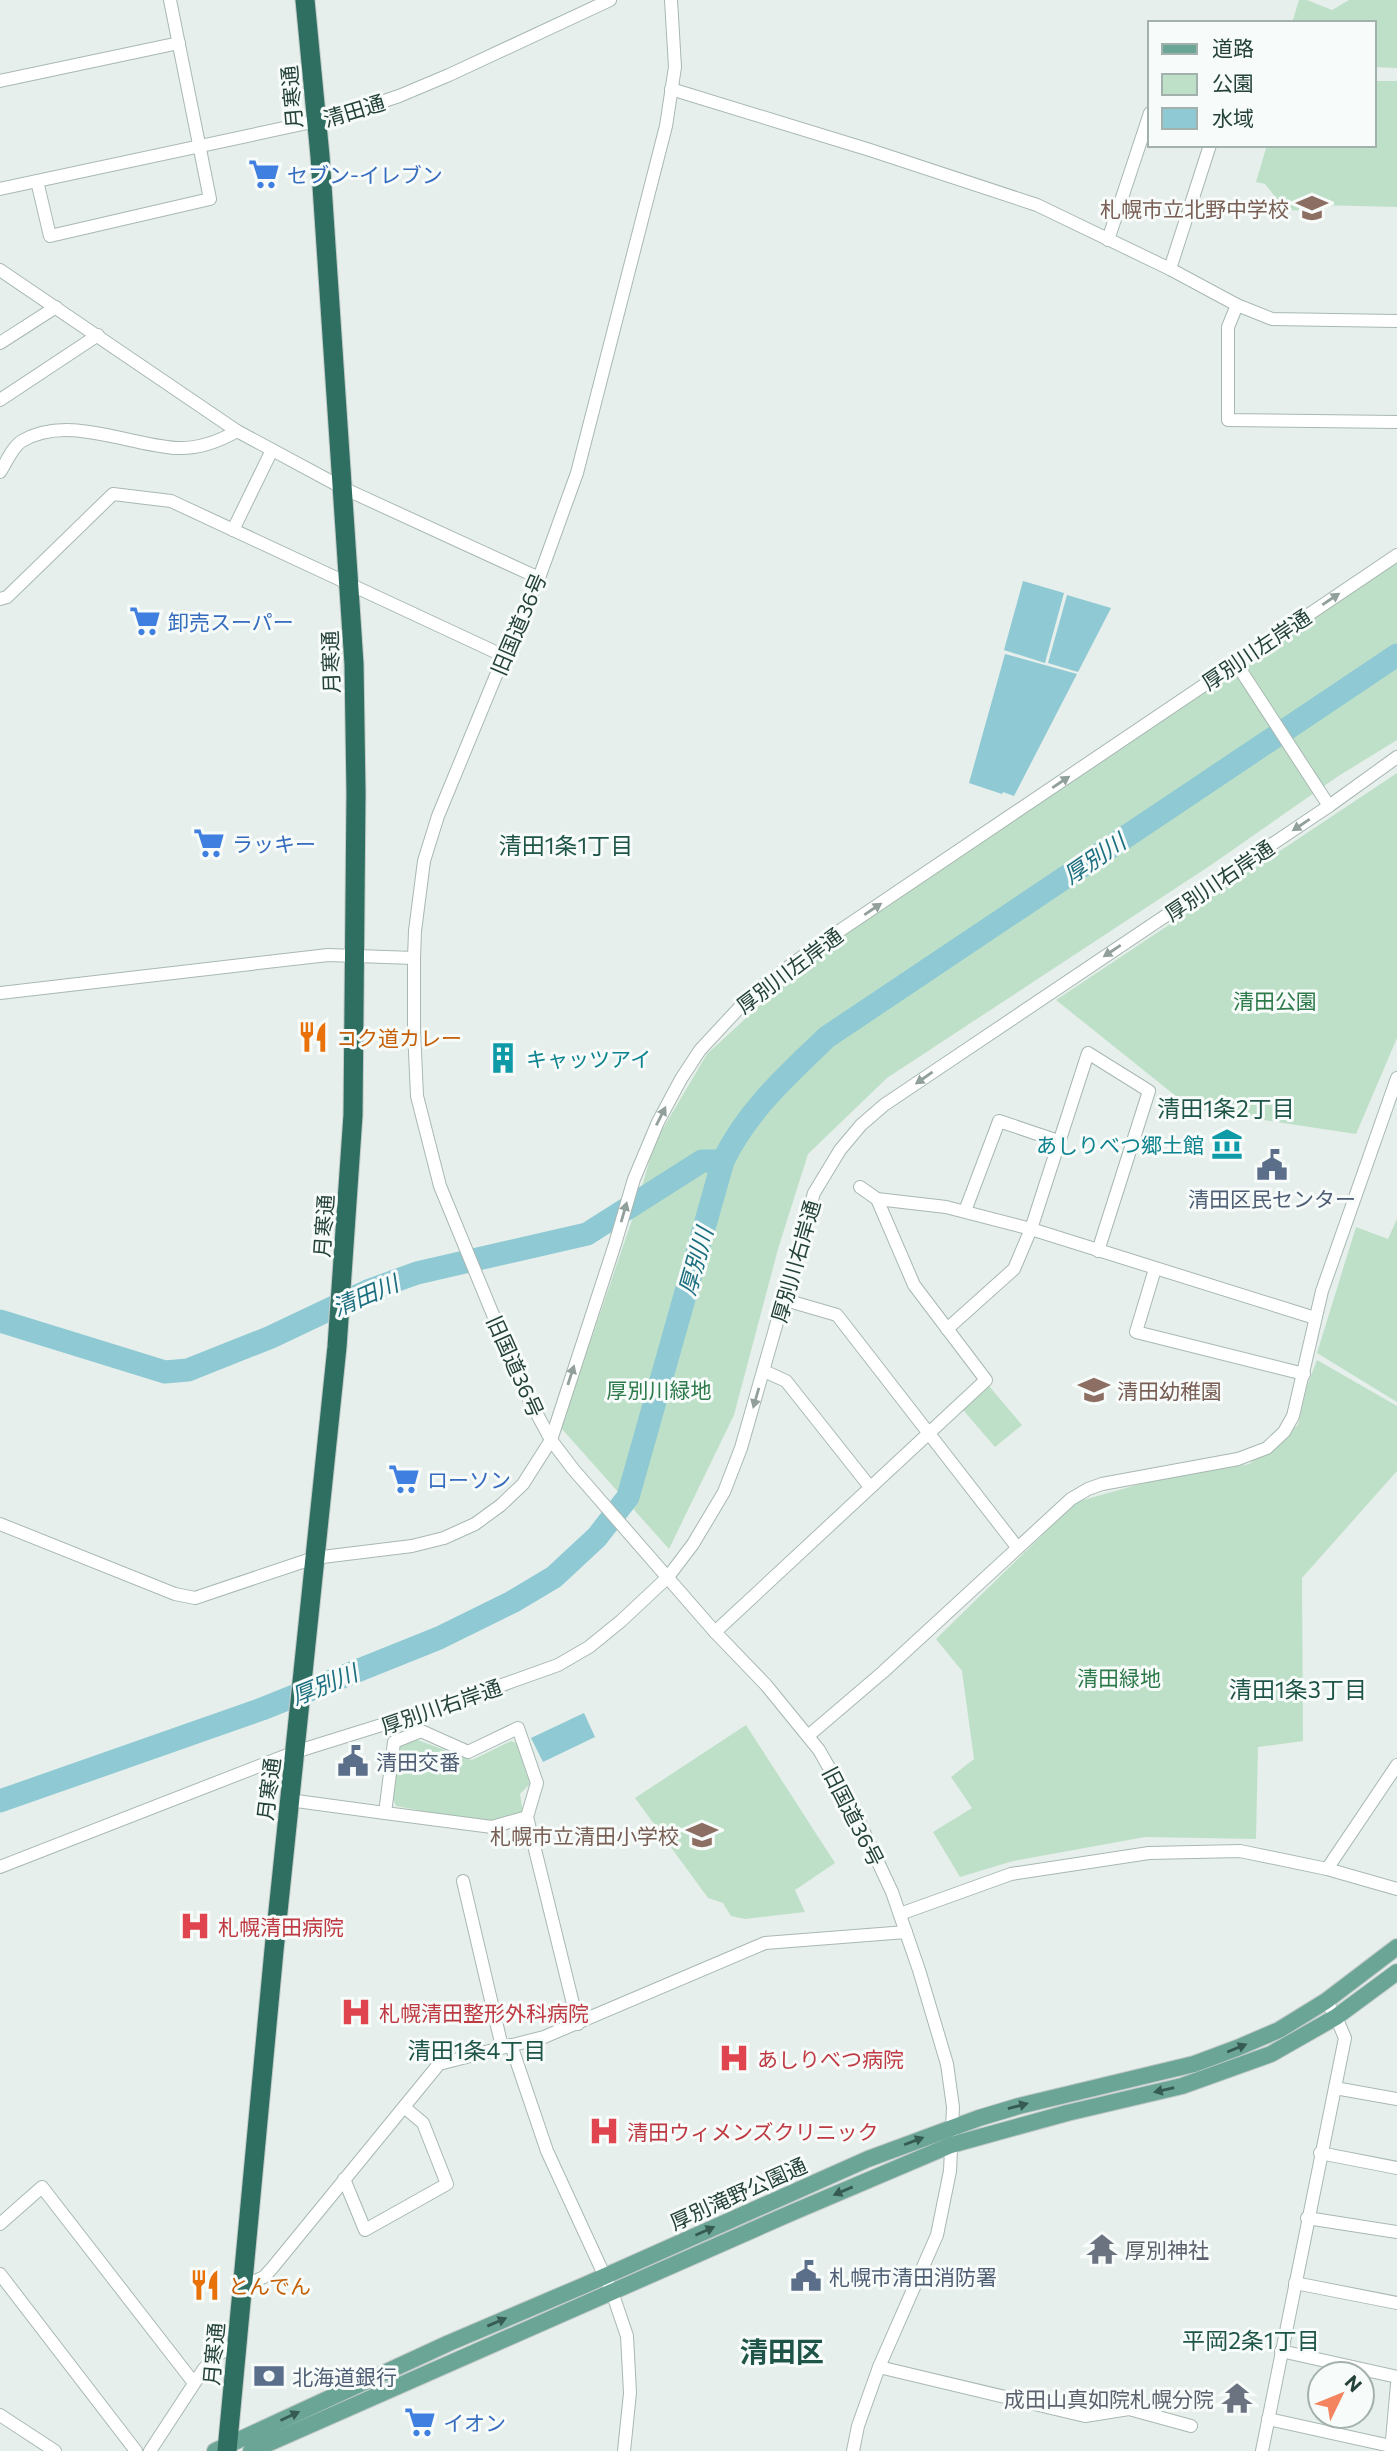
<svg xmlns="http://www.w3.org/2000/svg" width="1397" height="2451" font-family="Commissioner,'Noto Sans JP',sans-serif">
<rect width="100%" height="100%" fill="#e6efeb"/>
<g fill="#bfe0c8">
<polygon points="1299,0 1307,0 1332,10 1349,0 1397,0 1397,68 1374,67 1374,23 1292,23"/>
<polygon points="1374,81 1397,81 1397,207 1317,205 1316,211 1286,210 1265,184 1256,182 1267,145 1374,145"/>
<polygon points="1397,563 1397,740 1337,777 1211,865 887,1078 808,1154 778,1249 734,1415 669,1549 561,1428 633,1217 655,1142 707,1054 818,952"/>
<polygon points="1397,773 1397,1038 1356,1134 1192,1109 1056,1000"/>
<polygon points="1397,1219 1397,1402 1317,1353 1356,1227 1388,1239"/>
<polygon points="1317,1360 1397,1406 1397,1471 1302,1578 1303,1741 1258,1747 1256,1839 1145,1837 1013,1861 960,1877 933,1832 972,1808 951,1777 974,1759 962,1671 936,1639 1076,1502 1151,1481 1249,1464 1298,1425 1307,1386"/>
<polygon points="989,1386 1022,1425 995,1447 963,1410"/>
<polygon points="746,1725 835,1863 795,1890 805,1912 745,1919 731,1916 723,1903 708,1898 635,1798"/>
<polygon points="415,1739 472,1760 511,1741 516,1743 530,1784 520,1794 523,1813 488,1823 396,1806 393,1799 398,1746"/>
</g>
<g fill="#8ec9d4">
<polygon points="1023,581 1064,593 1045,663 1004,650"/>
<polygon points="1067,595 1111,608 1078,672 1048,663"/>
<polygon points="1005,654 1077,674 1014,796 1003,792 1002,794 969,783"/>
<polygon points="584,1713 595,1737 543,1762 531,1738"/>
</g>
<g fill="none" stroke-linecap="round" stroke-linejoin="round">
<g stroke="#8ec9d4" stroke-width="23">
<polyline points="0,1321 165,1372 188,1370 271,1337 370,1290 417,1273 587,1234 702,1161 723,1161"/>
<path d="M0 1801 262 1709 439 1638 512 1602 554 1577 597 1537 628 1497 723 1161C747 1111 787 1075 827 1037L1397 655"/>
</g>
<defs>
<g id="minor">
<polyline points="671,0 675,67 666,126 577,473 539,578 504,656 438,816 424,861 415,931 414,958 414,1030 417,1096 440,1186 524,1390 551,1440 573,1469 715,1632 766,1685 819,1750 856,1815 892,1892 919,1970 947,2064 953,2107 950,2171 937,2235 879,2367 858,2426 853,2451"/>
<polyline points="0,81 179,43"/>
<polyline points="671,89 870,150 1037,205 1170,269 1237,305 1272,319 1397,321"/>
<polyline points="37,181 50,236 210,199 170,0"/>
<polyline points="0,189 340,116 399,96 449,75 610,0"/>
<polyline points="1108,240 1150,113"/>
<polyline points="1170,269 1210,145"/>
<polyline points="0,270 237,431 343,488 539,578"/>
<polyline points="1237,305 1228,327 1228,420 1397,422"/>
<polyline points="0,343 56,307"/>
<polyline points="0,400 98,335"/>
<path d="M0 472C6 463 13 446 22 441 68 414 127 445 176 448 198 449 218 442 237 431"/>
<polyline points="233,530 272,450"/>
<polyline points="0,599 7,597 113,494 171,501 504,656"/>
<polyline points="1236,663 1329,806"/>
<polyline points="0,993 328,955 414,958"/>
<polyline points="860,1187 877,1199 946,1207 1031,1229 1315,1318"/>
<polyline points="965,1211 999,1121 1058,1141"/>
<polyline points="1155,1269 1136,1332 1304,1374"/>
<polyline points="782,1299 837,1315 1017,1547"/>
<polyline points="947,1329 1014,1269 1031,1229 1088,1053 1149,1091 1098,1251"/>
<polyline points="764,1371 786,1381 870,1487"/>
<polyline points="0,1524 175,1594 195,1598 314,1558 412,1546 444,1538 475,1524 501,1505 523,1484 551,1440 615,1244 634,1179 658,1122 681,1079 700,1050 754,992 820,944 1397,555"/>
<polyline points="715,1632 986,1380 914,1285 877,1199"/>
<polyline points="808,1736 883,1672 1071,1499 1088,1489 1102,1484 1238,1459 1267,1448 1284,1432 1293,1416 1322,1291 1397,1078"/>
<polyline points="289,1800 385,1813 394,1742 421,1731 468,1752 518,1728 537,1783 527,1817 578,2024"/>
<polyline points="385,1813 492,1827 527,1817"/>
<polyline points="0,1867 295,1752 452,1703 558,1665 589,1647 621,1621 668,1577 693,1544 724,1492 741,1448 814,1193 840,1150 861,1125 884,1105 945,1064 1329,806 1397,757"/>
<polyline points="1327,1869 1397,1765"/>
<polyline points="463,1881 502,2047"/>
<polyline points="900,1914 1011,1874 1149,1853 1240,1851 1327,1869 1397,1889"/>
<polyline points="511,2045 547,2151 612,2292 627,2336 630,2393 624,2451"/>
<polyline points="1335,2088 1397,2099"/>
<polyline points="1320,2153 1397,2168"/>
<polyline points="344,2179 365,2230 447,2184 423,2123 404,2107"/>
<polyline points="1307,2218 1397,2232"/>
<polyline points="0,2224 42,2187 194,2383"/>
<polyline points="0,2274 136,2451"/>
<polyline points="1295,2283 1397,2303"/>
<polyline points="242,2287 264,2277 273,2267 439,2064 544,2037 765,1943 906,1932"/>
<polyline points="1281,2351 1397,2377"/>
<polyline points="879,2367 1085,2416 1129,2409 1191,2426"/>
<polyline points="0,2415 55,2451"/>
<polyline points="1268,2419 1391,2446"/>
<polyline points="150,2451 203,2370 215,2356 237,2344"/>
<polyline points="1262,2451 1345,2038 1336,2017 1326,2001"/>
<polyline points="1391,2451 1397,2384"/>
</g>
<g id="major">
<polyline points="215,2451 449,2343 585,2285 868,2159 979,2118 1019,2106 1194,2064 1237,2048 1279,2030 1326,2001 1397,1947"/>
<polyline points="251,2451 791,2213 951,2145 1067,2113 1182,2086 1271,2054 1336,2017 1397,1972"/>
</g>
<polyline id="highway" points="227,2451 274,1950 337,1347 353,1115 356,793 354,664 320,156 305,0"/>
</defs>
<use href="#minor" stroke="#a8b8b2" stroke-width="14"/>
<use href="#major" stroke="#c2cac8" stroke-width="18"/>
<use href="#highway" stroke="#c2cac8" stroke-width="21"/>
<use href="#minor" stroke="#fff" stroke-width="12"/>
<use href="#major" stroke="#6aa596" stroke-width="16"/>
<use href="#highway" stroke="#2f6f62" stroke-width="19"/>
</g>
<defs><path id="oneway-solid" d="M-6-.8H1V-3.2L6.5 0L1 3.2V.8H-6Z" transform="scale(1.75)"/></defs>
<g fill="#92a09c">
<use href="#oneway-solid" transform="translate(1331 599) rotate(-34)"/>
<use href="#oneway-solid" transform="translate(1061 782) rotate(-34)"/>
<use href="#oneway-solid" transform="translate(1301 825) rotate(146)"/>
<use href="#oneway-solid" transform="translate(873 909) rotate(-34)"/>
<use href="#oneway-solid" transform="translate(1112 951) rotate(146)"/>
<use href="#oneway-solid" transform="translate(924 1078) rotate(145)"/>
<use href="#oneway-solid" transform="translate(661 1116) rotate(-63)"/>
<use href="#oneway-solid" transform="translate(624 1212) rotate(-74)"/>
<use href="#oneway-solid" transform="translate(571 1375) rotate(-72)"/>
<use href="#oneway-solid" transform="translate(756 1398) rotate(106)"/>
</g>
<g fill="#365b51">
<use href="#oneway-solid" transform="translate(1237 2048) rotate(-22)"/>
<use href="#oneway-solid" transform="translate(1164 2090) rotate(167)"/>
<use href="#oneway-solid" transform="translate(1018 2106) rotate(-15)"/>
<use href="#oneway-solid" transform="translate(914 2141) rotate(-21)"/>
<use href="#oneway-solid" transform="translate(843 2191) rotate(157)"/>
<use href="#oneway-solid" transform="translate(705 2231) rotate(-24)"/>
<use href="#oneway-solid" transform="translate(497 2322) rotate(-23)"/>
<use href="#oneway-solid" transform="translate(290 2416) rotate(-25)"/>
</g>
<defs>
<symbol id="supermarket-bare" viewBox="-9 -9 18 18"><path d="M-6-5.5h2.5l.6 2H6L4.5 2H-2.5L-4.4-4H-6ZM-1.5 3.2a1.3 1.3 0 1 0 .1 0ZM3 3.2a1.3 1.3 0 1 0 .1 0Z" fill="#3f7fe0" stroke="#f7fbf9" stroke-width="2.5" paint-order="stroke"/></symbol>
<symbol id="school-bare" viewBox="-9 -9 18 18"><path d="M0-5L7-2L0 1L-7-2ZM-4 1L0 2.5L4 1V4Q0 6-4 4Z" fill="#8d6e63" stroke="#f7fbf9" stroke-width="2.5" paint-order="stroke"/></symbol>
<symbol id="restaurant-bare" viewBox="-9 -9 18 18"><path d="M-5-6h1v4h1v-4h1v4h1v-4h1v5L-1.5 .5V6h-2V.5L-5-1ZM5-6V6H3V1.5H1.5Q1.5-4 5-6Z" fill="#e8710a" stroke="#f7fbf9" stroke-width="2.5" paint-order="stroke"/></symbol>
<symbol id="building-bare" viewBox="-9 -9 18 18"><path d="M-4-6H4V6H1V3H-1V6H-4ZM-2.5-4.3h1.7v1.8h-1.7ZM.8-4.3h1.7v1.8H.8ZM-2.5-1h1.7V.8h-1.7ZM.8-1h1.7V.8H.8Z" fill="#0f9aa8" stroke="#f7fbf9" stroke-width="2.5" paint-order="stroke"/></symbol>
<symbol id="museum-bare" viewBox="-9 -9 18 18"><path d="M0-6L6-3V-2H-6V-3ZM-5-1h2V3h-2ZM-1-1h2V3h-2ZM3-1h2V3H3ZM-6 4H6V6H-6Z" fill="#0f9aa8" stroke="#f7fbf9" stroke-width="2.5" paint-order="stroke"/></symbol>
<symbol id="civic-bare" viewBox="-9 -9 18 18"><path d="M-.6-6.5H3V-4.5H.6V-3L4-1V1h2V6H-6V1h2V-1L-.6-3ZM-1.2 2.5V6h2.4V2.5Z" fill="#5c6f8a" stroke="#f7fbf9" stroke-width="2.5" paint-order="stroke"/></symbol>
<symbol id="hospital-bare" viewBox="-9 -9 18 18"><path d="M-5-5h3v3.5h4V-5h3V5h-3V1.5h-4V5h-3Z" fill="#e0444e" stroke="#f7fbf9" stroke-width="2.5" paint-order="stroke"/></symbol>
<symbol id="temple-bare" viewBox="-9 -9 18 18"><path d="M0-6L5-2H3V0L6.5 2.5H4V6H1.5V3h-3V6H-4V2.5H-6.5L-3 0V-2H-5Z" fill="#6b7280" stroke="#f7fbf9" stroke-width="2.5" paint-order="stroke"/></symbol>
<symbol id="bank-bare" viewBox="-9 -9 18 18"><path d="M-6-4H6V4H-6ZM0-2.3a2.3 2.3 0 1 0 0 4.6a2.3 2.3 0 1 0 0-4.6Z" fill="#5c6f8a" stroke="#f7fbf9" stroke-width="2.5" paint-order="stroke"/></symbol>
</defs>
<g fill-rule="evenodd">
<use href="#supermarket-bare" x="242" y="152" width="44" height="44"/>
<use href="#school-bare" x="1290" y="186" width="44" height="44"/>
<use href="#supermarket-bare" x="123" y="599" width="44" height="44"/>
<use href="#supermarket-bare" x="187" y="821" width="44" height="44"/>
<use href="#restaurant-bare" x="291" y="1015" width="44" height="44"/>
<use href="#building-bare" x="481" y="1036" width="44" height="44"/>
<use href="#museum-bare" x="1205" y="1122" width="44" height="44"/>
<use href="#civic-bare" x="1250" y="1143" width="44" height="44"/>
<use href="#school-bare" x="1072" y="1368" width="44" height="44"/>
<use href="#supermarket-bare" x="382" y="1457" width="44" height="44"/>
<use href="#civic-bare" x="331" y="1739" width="44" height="44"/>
<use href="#school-bare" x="680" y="1813" width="44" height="44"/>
<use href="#hospital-bare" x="173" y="1904" width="44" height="44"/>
<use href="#hospital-bare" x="334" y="1990" width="44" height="44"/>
<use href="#hospital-bare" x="712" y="2036" width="44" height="44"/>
<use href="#hospital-bare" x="582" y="2109" width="44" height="44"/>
<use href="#temple-bare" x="1080" y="2227" width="44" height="44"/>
<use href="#civic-bare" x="784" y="2254" width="44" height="44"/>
<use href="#restaurant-bare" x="183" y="2263" width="44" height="44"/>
<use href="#bank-bare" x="247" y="2354" width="44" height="44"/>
<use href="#temple-bare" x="1215" y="2376" width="44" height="44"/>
<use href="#supermarket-bare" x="398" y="2400" width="44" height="44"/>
</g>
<g text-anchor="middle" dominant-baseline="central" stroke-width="6" stroke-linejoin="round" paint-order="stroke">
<g font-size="21" fill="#24423a" stroke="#f7fbf9">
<text transform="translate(291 97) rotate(-95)">月寒通</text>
<text transform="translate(354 110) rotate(-17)">清田通</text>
<text transform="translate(518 624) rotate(-67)">旧国道36号</text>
<text transform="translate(1256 649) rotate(-34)">厚別川左岸通</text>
<text transform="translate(330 662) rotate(-92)">月寒通</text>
<text transform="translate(1219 880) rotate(-34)">厚別川右岸通</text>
<text transform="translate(789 970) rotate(-37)">厚別川左岸通</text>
<text transform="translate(323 1226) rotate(-86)">月寒通</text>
<text transform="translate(795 1261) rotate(-74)">厚別川右岸通</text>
<text transform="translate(516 1366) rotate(66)">旧国道36号</text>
<text transform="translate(441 1706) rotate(-19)">厚別川右岸通</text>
<text transform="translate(268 1789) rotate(-83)">月寒通</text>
<text transform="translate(854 1816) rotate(63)">旧国道36号</text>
<text transform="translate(738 2193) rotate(-24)">厚別滝野公園通</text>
<text transform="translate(213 2354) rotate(-85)">月寒通</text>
</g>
<g font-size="21" fill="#366cbe" stroke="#f7fbf9" text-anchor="start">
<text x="287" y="174">セブン-イレブン</text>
<text x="168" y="621">卸売スーパー</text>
<text x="232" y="843">ラッキー</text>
<text x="427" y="1479">ローソン</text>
<text x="443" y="2422">イオン</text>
</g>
<g font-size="21" fill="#785e54" stroke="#f7fbf9" text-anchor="end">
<text x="1289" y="208">札幌市立北野中学校</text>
<text x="1117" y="1390" text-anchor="start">清田幼稚園</text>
<text x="679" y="1835">札幌市立清田小学校</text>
</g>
<g font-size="21" fill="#2d7a4b" stroke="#f7fbf9">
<text x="1275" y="1000">清田公園</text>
<text x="659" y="1389">厚別川緑地</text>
<text x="1119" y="1677">清田緑地</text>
</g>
<g font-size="21" fill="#c56008" stroke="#f7fbf9" text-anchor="start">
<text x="336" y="1037">コク道カレー</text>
<text x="228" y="2285">とんでん</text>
</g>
<g font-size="21" fill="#0d838f" stroke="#f7fbf9" text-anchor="start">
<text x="526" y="1058">キャッツアイ</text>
<text x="1204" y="1144" text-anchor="end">あしりべつ郷土館</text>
</g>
<g font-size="21" fill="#4e5e75" stroke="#f7fbf9" text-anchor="start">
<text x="1272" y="1198" text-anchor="middle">清田区民センター</text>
<text x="376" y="1761">清田交番</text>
<text x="829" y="2276">札幌市清田消防署</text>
<text x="292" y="2376">北海道銀行</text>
</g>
<g font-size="21" fill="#be3a42" stroke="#f7fbf9" text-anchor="start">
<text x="218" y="1926">札幌清田病院</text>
<text x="379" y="2012">札幌清田整形外科病院</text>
<text x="757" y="2058">あしりべつ病院</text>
<text x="627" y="2131">清田ウィメンズクリニック</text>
</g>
<g font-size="21" fill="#5b616d" stroke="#f7fbf9" text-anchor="start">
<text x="1125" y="2249">厚別神社</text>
<text x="1214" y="2398" text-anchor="end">成田山真如院札幌分院</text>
</g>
<g font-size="23" fill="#1f5548" stroke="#f7fbf9">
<text x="566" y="845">清田1条1丁目</text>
<text x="1226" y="1108">清田1条2丁目</text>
<text x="1298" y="1689">清田1条3丁目</text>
<text x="477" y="2050">清田1条4丁目</text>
<text x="1251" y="2340">平岡2条1丁目</text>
</g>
<g font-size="23" font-style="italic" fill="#1c6f80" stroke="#f7fbf9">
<text transform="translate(1094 858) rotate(-34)">厚別川</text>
<text transform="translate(695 1261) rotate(-74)">厚別川</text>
<text transform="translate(365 1295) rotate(-23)">清田川</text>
<text transform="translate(324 1684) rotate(-22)">厚別川</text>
</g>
<g font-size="28" font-weight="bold" fill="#1f5548" stroke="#f7fbf9">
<text x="782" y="2351">清田区</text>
</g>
</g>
<rect x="1148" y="21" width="228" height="126" fill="#f7fbf9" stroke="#a3b1ad" stroke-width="2"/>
<rect x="1162" y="44" width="35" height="10" fill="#6aa596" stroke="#a3b1ad" stroke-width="2"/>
<text x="1212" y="56" font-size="21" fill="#24423a">道路</text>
<rect x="1162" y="74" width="35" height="21" fill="#bfe0c8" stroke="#a3b1ad" stroke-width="2"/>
<text x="1212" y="91" font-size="21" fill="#24423a">公園</text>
<rect x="1162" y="108" width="35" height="21" fill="#8ec9d4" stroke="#a3b1ad" stroke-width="2"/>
<text x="1212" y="126" font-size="21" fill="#24423a">水域</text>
<g transform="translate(1341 2395) rotate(47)"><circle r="33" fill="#f7fbf9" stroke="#a3b1ad" stroke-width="2"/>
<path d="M0-5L12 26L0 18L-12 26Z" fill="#f4845f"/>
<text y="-10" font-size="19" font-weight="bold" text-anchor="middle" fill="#24423a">N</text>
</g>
</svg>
